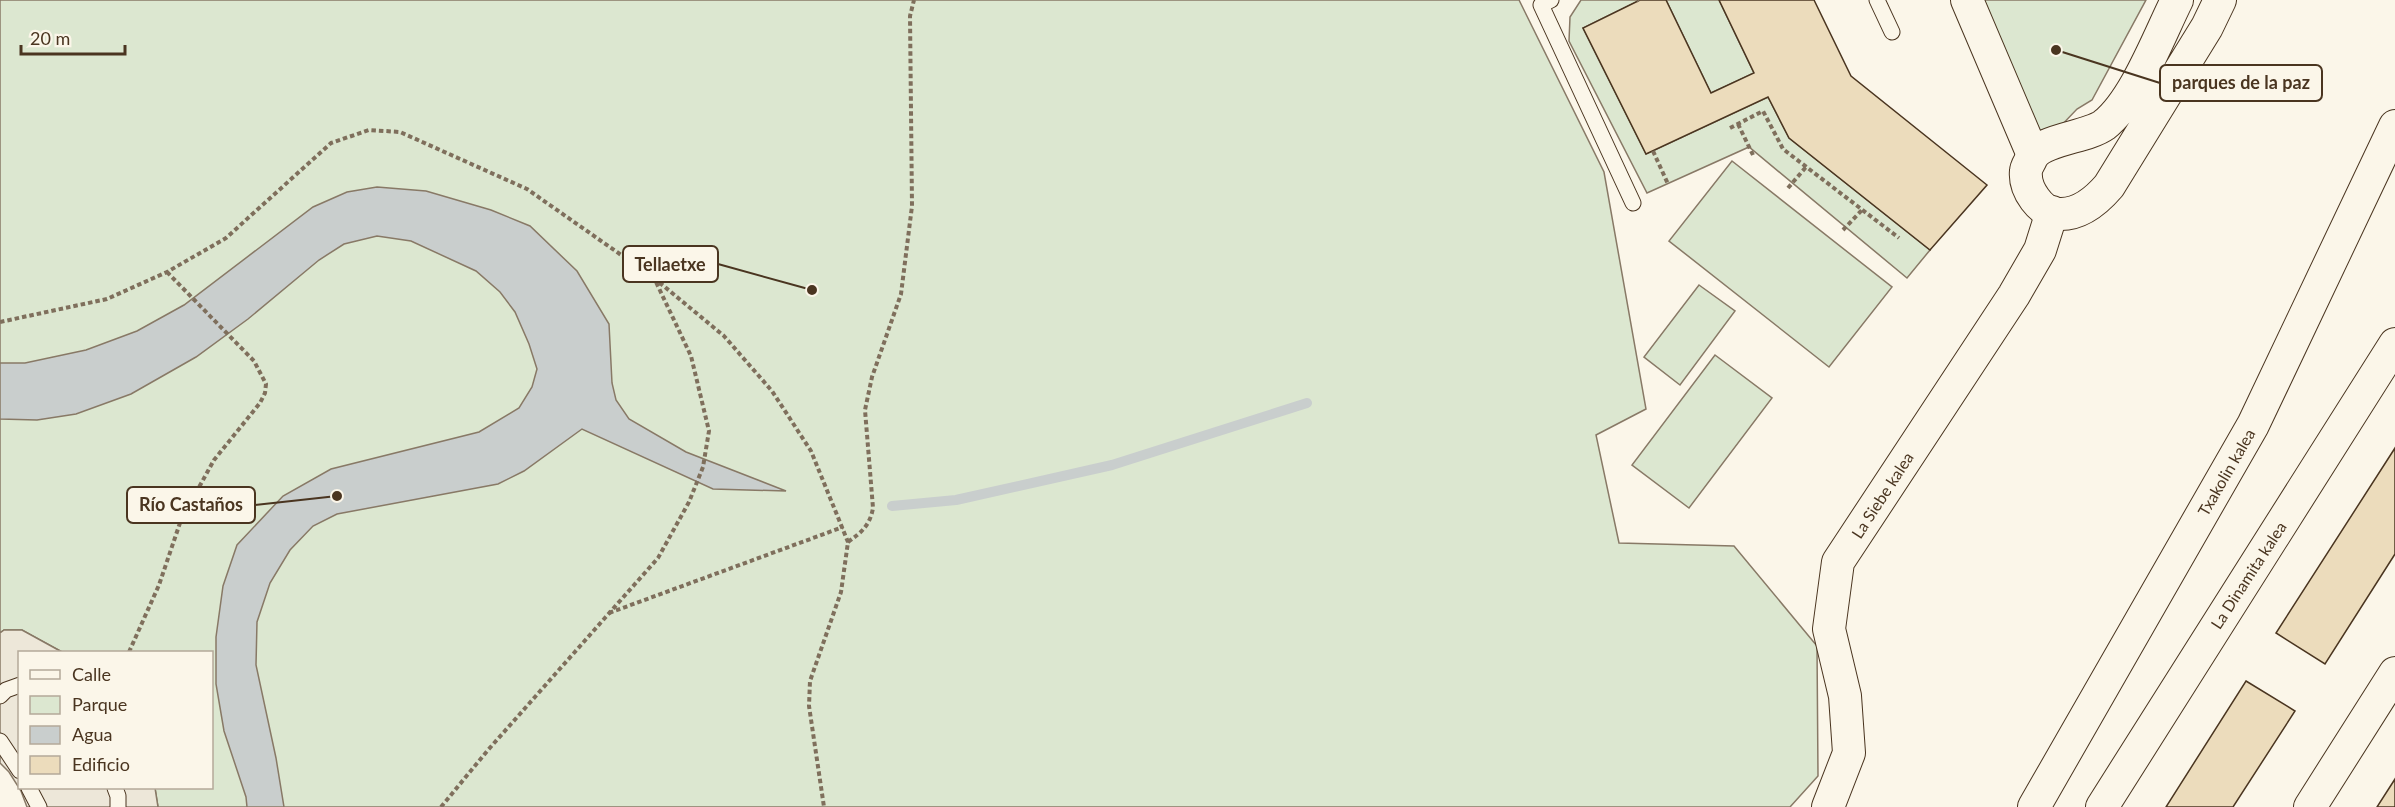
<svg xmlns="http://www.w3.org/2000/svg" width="2395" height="807" font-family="Lato,sans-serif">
<rect width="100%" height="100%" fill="#fbf6e9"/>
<g fill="#dce7d0" stroke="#887966" stroke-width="1.5">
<polygon points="0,0 1519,0 1604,172 1646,409 1596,435 1619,543 1734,546 1817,646 1818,776 1790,807 158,807 155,788 212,788 212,652 62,652 22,630 4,630 0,633"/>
<polygon points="1581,0 1640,0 1583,28 1646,154 1768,97 1789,138 1930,250 1907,278 1749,147 1647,193 1569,41 1570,17"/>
<polygon points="1666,0 1719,0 1754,73 1711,93"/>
<polygon points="1972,0 2146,0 2092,100 2077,109 2036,152"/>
<polygon points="1732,161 1892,287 1829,367 1669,241"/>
<polygon points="1699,285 1735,311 1680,385 1644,357"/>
<polygon points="1715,355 1772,398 1689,508 1632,465"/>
</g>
<polygon fill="#ede7d9" stroke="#887966" stroke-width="1.5" points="4,630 22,630 62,652 20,652 20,788 155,788 158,807 27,807 21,791 9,772 0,763 0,633"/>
<polygon fill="#c9cecd" stroke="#887966" stroke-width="1.5" points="377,187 426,191 491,210 530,226 577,271 609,324 612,383 616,400 629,419 686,452 786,491 713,489 582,429 524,471 498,484 337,514 313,526 290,550 270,583 257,622 256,665 276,758 284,807 247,807 246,797 224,731 216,684 216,637 223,586 237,545 283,496 331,469 479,432 519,408 532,387 537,369 529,344 515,312 500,292 476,271 411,241 377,236 344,244 319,260 248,319 196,357 131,394 76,414 37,420 0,419 0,363 25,363 86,350 137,331 184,305 313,207 347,192"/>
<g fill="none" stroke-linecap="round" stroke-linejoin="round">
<polyline stroke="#c9cecd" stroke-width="10" points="892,506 956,500 1112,465 1307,403"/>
</g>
<g fill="#ecdcbc" stroke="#4a3520" stroke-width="1.5">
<polygon points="1666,0 1711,93 1754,73 1719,0 1814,0 1851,76 1987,185 1930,250 1789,138 1768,97 1646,154 1583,28 1640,0"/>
<polygon points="2395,448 2395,554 2325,664 2276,633"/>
<polygon points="2246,681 2295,711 2233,807 2166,807"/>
<polygon points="2395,779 2395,807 2377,807"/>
</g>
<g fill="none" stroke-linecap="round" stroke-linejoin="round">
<defs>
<g id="lane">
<polyline points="1551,0 1541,5 1633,203"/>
<polyline points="1877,0 1892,32"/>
<polyline points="0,696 6,690 20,685"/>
<polyline points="0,741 20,771"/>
<polyline points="29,788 39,807"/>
<polyline points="115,788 118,796 118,807"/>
</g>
<g id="street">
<polyline points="1967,0 2033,155"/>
<path d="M2177 0C2159 36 2135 101 2104 125 2086 138 2039 139 2031 159 2030 162 2026 167 2026 171 2024 189 2041 214 2059 214 2080 215 2097 200 2109 186L2207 27 2220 0"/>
<polyline points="1828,807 1849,753 1845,696 1829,629 1838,562 2014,295 2040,250 2052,212"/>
<polyline points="2034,807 2253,425 2395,126"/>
<polyline points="2102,807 2395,344"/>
<polyline points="2310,807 2395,673"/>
</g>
</defs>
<use href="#lane" stroke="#4a3520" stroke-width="17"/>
<use href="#street" stroke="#4a3520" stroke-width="34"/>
<g stroke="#7f6f5c" stroke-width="4" stroke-dasharray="4.5 3" stroke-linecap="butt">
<polyline points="1638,0 1639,1"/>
<polyline points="1738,124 1753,155"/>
<polyline points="1730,128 1763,111 1783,149 1899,238"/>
<polyline points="1653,151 1668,184"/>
<polyline points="1788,188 1806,167"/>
<polyline points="1843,230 1862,210"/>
<polyline points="0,322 107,299 167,272 226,238 331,143 369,130 400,132 527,189 654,278 724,336 772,391 811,451 848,542 841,592 810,681 809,706 824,807"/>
<path d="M848 542C862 532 870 525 873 508L865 410 872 377 901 294 912 206 910 16 914 0"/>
<polyline points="609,613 843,527"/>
<polyline points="129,652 159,585 181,520 214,460 260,403 265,393 266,384 254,361 167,272"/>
<polyline points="441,807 488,750 658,558 689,502 703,467 709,431 691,356 656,282"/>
</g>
<use href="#lane" stroke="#fbf6e9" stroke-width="15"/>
<use href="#street" stroke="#fbf6e9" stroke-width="32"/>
</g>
<g text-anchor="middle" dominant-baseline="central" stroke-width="4.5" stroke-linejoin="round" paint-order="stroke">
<g font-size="16" fill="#4a3520" stroke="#fbf6e9">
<text transform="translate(2226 472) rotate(-60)">Txakolin kalea</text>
<text transform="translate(1882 495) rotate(-57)">La Siebe kalea</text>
<text transform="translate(2248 575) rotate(-57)">La Dinamita kalea</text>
</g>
</g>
<path fill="none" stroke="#4a3520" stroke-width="2" d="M2056 50L2160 83M812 290L718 264M337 496L255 505"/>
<g fill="#4a3520" stroke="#fbf6e9" stroke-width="2">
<circle cx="2056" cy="50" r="6"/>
<circle cx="812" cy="290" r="6"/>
<circle cx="337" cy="496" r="6"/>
</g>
<g fill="#fbf6e9" stroke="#4a3520" stroke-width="2">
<rect x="2160" y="65" width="162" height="36" rx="6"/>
<rect x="623" y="246" width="95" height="36" rx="6"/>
<rect x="127" y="487" width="128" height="36" rx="6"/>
</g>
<g font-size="18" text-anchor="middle" font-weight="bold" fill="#4a3520">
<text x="2241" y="89">parques de la paz</text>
<text x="670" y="271">Tellaetxe</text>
<text x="191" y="511">Río Castaños</text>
</g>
<rect x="18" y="651" width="195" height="138" fill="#fbf6e9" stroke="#b4a999" stroke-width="1.5"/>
<rect x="30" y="670" width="30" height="9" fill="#fbf6e9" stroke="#b4a999" stroke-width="1.5"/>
<text x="72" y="681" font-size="18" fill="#4a3520">Calle</text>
<rect x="30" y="696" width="30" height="18" fill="#dce7d0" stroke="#b4a999" stroke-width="1.5"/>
<text x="72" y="711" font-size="18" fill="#4a3520">Parque</text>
<rect x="30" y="726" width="30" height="18" fill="#c9cecd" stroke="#b4a999" stroke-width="1.5"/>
<text x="72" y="741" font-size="18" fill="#4a3520">Agua</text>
<rect x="30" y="756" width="30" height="18" fill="#ecdcbc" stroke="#b4a999" stroke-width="1.5"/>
<text x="72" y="771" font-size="18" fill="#4a3520">Edificio</text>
<path d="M21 45v9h104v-9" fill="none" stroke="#4a3520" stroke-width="3"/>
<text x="30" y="45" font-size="18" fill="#4a3520" stroke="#fbf6e9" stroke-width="4.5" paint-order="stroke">20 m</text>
</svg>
